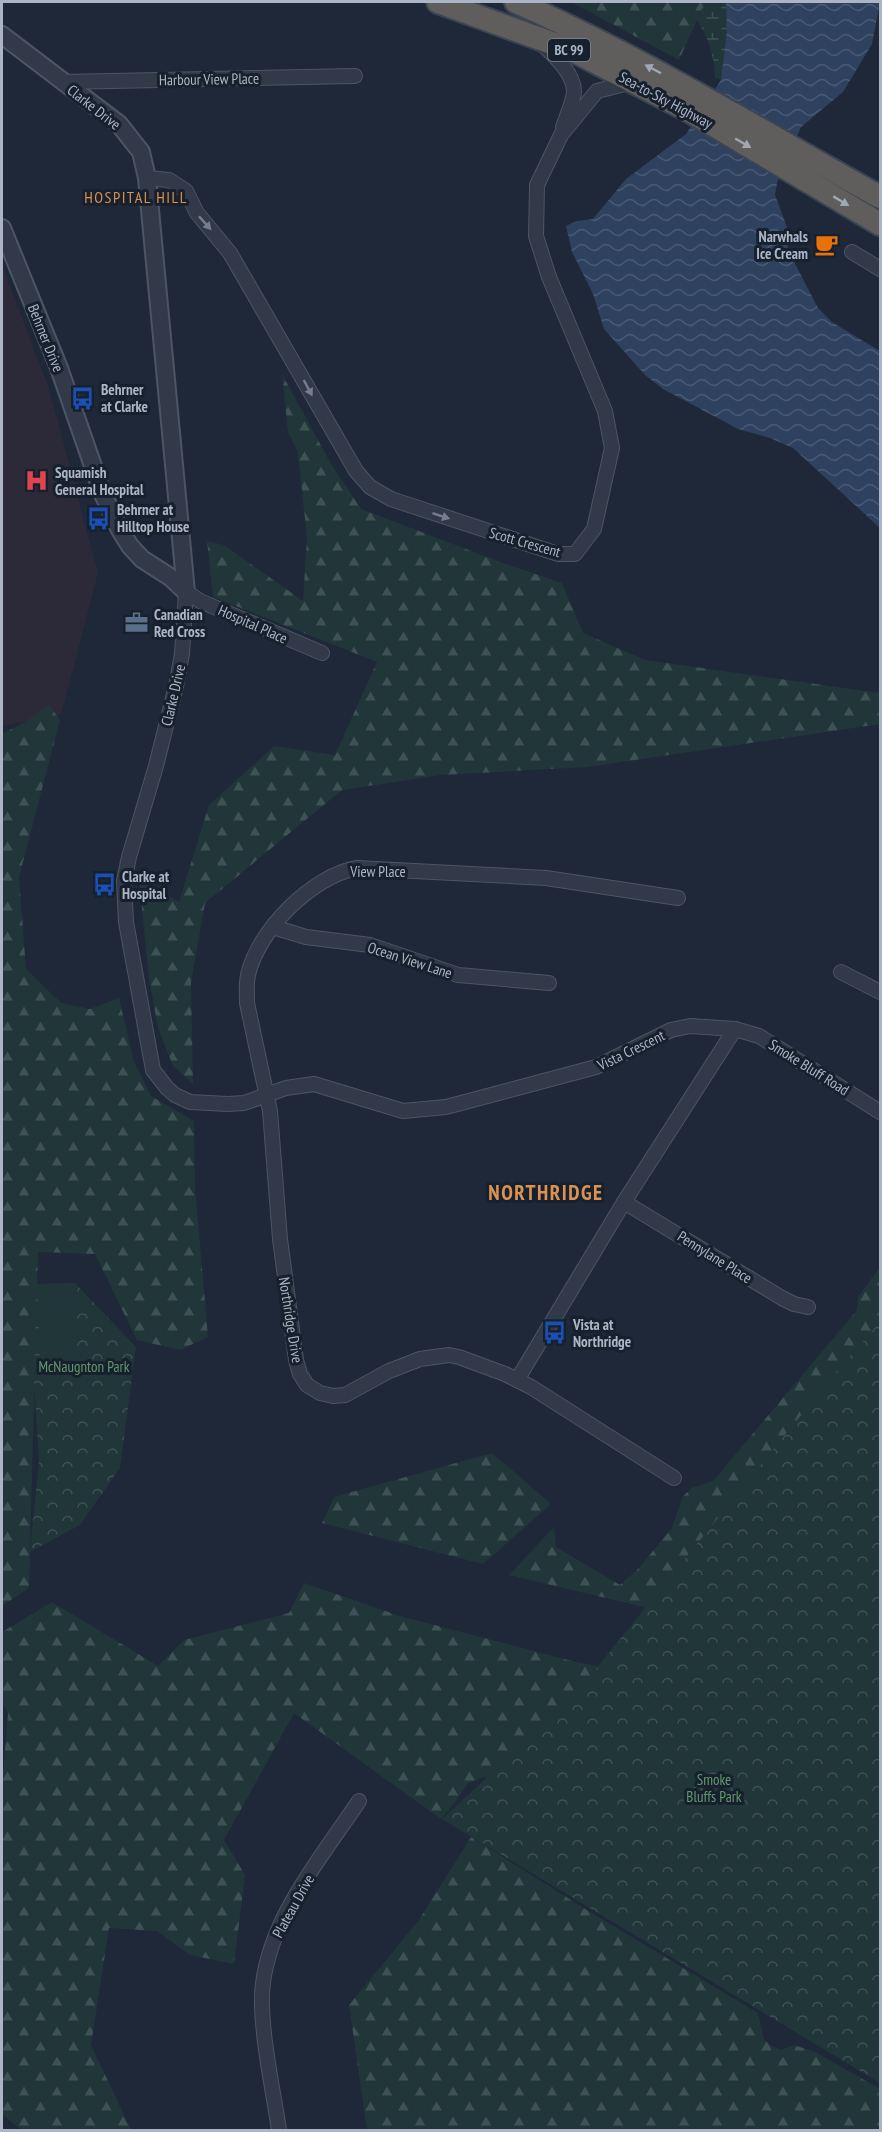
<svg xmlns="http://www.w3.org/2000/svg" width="882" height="2132" font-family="'PT Sans Narrow',sans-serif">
<defs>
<pattern id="forest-firs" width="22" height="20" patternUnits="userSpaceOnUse" patternTransform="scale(1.5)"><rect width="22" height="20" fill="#203639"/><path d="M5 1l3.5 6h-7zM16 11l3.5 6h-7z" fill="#3e5154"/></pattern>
<pattern id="wetland-marsh" width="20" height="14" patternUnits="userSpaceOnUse" patternTransform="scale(1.5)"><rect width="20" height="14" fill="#203639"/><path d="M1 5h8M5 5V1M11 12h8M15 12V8" fill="none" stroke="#3e5154"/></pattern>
<pattern id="park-crowns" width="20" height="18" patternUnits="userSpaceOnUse" patternTransform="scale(1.5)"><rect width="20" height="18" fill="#203639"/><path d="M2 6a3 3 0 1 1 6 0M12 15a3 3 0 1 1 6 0" fill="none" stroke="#3e5154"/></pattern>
<pattern id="water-waves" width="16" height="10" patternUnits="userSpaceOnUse" patternTransform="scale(1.5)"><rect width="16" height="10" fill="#2e415f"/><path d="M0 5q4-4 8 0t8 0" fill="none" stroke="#4a5a74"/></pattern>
</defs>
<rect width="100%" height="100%" fill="#1e2838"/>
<polygon fill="#2c2a39" points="2,265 49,389 98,573 61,715 2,726"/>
<g fill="url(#forest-firs)">
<polygon points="571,2 705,2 679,60"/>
<polygon points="282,374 331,464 361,509 503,563 562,583 583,633 645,660 880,693 880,724 588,767 441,775 342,790 205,903 191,983 193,1084 173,1066 158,1028 149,978 139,879 179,902 209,805 274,746 335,755 377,662 213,597 207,541 224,545 303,601 307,538 298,453 288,432"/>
<polygon points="49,705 60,720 19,877 26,969 61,1003 90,1009 119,998 134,1062 151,1096 194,1121 195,1188 208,1337 180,1350 137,1340 95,1254 38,1252 29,1588 2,1606 2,734 25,722"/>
<polygon points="880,1267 880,1371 669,1613 509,1575 554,1527 556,1547 620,1585 638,1569 672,1528 683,1496 692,1488 713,1481 857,1310 858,1297"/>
<polygon points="492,1453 551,1504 483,1564 322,1523 334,1497"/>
<polygon points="304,1583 400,1616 568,1660 656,1679 501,1784 483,1777 467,1784 456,1801 441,1819 294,1713 224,1840 245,1875 234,1964 190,1955 157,1931 109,1928 91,2045 131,2130 21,2130 2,2114 2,1786 8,1713 2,1702 2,1632 52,1602 158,1666 184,1640 289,1613"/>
<polygon points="471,1837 590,1912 758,2013 764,2040 772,2046 781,2050 794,2045 815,2052 880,2089 880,2130 367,2130 349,2005 419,1920"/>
</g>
<path fill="url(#wetland-marsh)" d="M705 2H760L721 80 715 78C715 57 708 38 697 20Z"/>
<g fill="url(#park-crowns)">
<polygon points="75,1283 136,1347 120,1468 80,1525 30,1552 39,1461 34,1382 37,1284"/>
<polygon points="880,1322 880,2083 442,1819 570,1701 835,1373"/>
</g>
<polygon fill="#203639" points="75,1283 77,1360 40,1361 37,1284"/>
<polygon fill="url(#water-waves)" points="726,2 880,2 872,44 843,92 801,127 777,183 775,195 787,227 788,250 818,308 832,322 880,351 880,528 793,448 770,438 738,429 663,389 645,375 604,329 593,294 572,252 566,226 576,221 593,219 626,179 686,134 721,80 727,30"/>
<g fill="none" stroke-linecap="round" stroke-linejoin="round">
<defs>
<g id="minor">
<path d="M543 45C554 55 574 74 574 91 574 100 566 118 563 127"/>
<polyline points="62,82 355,76"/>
<polyline points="147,178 169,180 186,191 197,213 230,253 356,471 370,487 391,499 558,554 575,554 594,529 612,448 605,411 549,277 536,236 537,185 561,135 597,91 633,82"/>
<polyline points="852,252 880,269"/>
<polyline points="186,592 182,654 176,686 156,766 129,857 124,881 126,922 153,1070 167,1088 175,1095 190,1102 228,1104 244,1103 286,1088 314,1084 403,1111 446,1107 596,1067 671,1030 690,1026 735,1029 624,1202 517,1380"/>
<polyline points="186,592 200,601 322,653"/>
<polyline points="273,927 306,937 370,945 458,975 549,983"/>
<polyline points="841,972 880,992"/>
<polyline points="735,1029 759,1036 880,1112"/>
<polyline points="624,1202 782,1298 794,1304 808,1307"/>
<path d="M674 1478 531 1387 505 1374 459 1357 449 1355 420 1359 389 1371 345 1395 333 1396 320 1393 307 1385 300 1374 296 1360 280 1239 270 1111 247 1003C247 993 246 984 248 975 258 930 312 876 357 868L546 878 678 898"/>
<path d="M279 2130C273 2089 261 2036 262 1995 265 1923 321 1858 359 1801"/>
</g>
<g id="tertiary">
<polyline points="2,35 119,124 141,152 147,178 186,592"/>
<polyline points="2,228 59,368 102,492 120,530 130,546 142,559 170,577 186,592"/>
</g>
<g id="trunk">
<polyline points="438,2 574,51 693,113 880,224"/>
<path d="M516 2C643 58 759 130 880 197"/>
</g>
</defs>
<use href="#minor" stroke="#4c5564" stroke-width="16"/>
<use href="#tertiary" stroke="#4c5564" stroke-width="20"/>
<use href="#trunk" stroke="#3c4553" stroke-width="26"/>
<use href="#minor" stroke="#323a49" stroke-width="14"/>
<use href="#tertiary" stroke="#323a49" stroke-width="16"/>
<use href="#trunk" stroke="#5f5e5c" stroke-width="22"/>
</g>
<defs><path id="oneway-solid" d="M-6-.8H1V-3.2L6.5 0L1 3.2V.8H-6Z" transform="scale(1.5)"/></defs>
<g fill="#a0a8b6">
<use href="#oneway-solid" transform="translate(653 69) rotate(-152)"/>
<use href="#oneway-solid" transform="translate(743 143) rotate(30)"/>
<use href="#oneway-solid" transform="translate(841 201) rotate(31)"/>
</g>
<g fill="#757e8e">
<use href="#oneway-solid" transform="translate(205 223) rotate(48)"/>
<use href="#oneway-solid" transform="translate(308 388) rotate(62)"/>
<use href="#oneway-solid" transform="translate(441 516) rotate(18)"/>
</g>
<defs>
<symbol id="cafe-bare" viewBox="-9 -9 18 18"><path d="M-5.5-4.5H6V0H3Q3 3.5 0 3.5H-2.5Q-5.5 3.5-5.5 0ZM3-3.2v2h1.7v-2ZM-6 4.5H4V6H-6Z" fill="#e8710a" stroke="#17202d" stroke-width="2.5" paint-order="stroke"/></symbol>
<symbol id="bus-bare" viewBox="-9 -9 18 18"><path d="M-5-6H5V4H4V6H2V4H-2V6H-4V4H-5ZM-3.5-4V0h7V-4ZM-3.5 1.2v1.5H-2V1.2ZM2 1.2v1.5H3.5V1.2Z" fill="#1a4fb4" stroke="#17202d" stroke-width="2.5" paint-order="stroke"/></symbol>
<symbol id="hospital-bare" viewBox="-9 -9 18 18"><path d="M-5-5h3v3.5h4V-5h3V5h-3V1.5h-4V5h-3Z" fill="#e0444e" stroke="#17202d" stroke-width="2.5" paint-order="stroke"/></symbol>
<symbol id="office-bare" viewBox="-9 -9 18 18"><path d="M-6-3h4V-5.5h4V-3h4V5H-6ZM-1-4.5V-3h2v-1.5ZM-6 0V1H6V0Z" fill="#5c6f8a" stroke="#17202d" stroke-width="2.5" paint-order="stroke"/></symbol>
</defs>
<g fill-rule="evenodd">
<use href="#cafe-bare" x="810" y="228" width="33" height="33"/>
<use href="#bus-bare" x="66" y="382" width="33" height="33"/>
<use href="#hospital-bare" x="20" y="464" width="33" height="33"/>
<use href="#bus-bare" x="82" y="502" width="33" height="33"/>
<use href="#office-bare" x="120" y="606" width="33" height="33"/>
<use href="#bus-bare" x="88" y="868" width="33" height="33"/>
<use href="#bus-bare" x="538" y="1316" width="33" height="33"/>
</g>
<g text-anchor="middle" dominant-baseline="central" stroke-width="6" stroke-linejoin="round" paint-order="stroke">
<rect fill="#17202d" stroke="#7f8898" stroke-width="1.5" x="548" y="39" width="42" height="22" rx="4.5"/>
<g font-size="14" font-weight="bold" fill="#acb5c6">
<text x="569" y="50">BC 99</text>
</g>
<g font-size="15" fill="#acb5c6" stroke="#17202d">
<text transform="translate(209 79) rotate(-1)">Harbour View Place</text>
<text transform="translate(666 100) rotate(28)">Sea-to-Sky Highway</text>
<text transform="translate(94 107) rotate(38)">Clarke Drive</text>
<text transform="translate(46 338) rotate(68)">Behrner Drive</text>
<text transform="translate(525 542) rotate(16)">Scott Crescent</text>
<text transform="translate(253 624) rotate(24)">Hospital Place</text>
<text transform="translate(173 695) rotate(-77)">Clarke Drive</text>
<text x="378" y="871">View Place</text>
<text transform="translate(410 960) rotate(18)">Ocean View Lane</text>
<text transform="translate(631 1050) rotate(-26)">Vista Crescent</text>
<text transform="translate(809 1067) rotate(32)">Smoke Bluff Road</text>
<text transform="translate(715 1257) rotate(32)">Pennylane Place</text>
<text transform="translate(291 1320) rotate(81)">Northridge Drive</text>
<text transform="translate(293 1906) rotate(-61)">Plateau Drive</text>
</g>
<g font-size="15" font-weight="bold" fill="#acb5c6" stroke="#17202d" text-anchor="start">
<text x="808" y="236" text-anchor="end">Narwhals<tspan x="808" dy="17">Ice Cream</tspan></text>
<text x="101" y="389">Behrner<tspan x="101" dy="17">at Clarke</tspan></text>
<text x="55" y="472">Squamish<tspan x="55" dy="17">General Hospital</tspan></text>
<text x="117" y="509">Behrner at<tspan x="117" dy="17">Hilltop House</tspan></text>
<text x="154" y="614">Canadian<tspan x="154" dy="17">Red Cross</tspan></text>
<text x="122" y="876">Clarke at<tspan x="122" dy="17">Hospital</tspan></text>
<text x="573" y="1324">Vista at<tspan x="573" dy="17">Northridge</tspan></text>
</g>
<g font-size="15" fill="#629870" stroke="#17202d">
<text x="84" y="1366">McNaugnton Park</text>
<text x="714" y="1779">Smoke<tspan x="714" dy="17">Bluffs Park</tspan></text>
</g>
<g font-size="16" letter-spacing="1.5" fill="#db9151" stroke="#17202d">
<text x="136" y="197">HOSPITAL HILL</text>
</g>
<g font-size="21" font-weight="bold" letter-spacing="1.5" fill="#db9151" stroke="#17202d">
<text x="546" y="1192">NORTHRIDGE</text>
</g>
</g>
<rect width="882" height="2132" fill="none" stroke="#acb5c6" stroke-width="6"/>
</svg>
